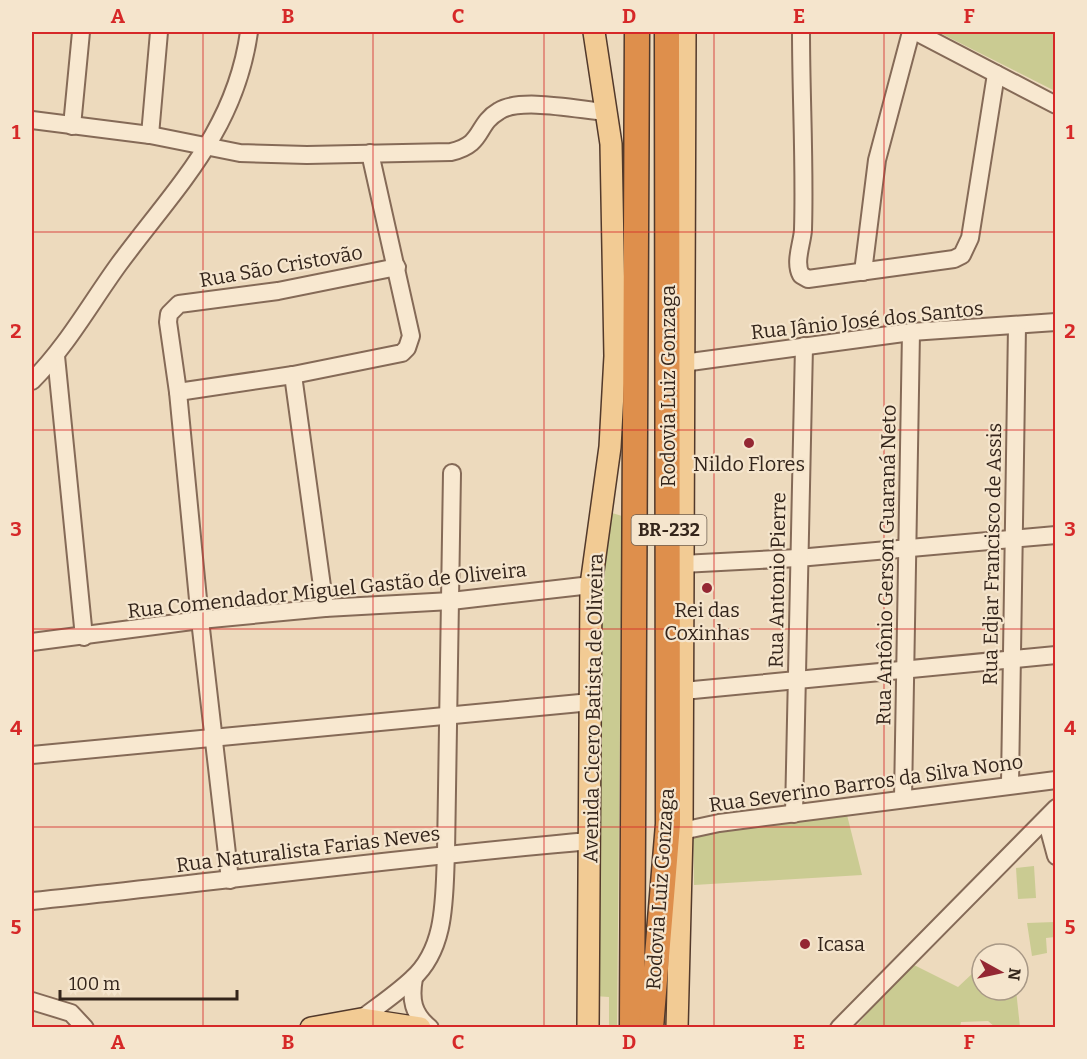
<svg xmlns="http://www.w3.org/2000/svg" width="1087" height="1059" font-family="Bitter,serif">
<rect width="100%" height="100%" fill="#eddabd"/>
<g fill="#cacb92">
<polygon points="938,32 1055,32 1055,91"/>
<polygon points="599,509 622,516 617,1027 609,1027 609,997 594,996"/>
<polygon points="847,815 862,875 694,885 693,833"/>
<polygon points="1034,866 1036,898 1018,899 1016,868"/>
<polygon points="1055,922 1055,937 1046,938 1047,953 1032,956 1027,923"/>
<polygon points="979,962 982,962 982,990 1016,990 1020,1027 995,1027 988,1021 961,1022 960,1027 855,1028 880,998 914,965 958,987 974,972"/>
</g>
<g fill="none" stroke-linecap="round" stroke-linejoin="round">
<defs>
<g id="minor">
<path d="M801 32C801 98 805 164 803 230 802 244 794 262 801 275L808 279 954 259 962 255 970 238 996 74"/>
<polyline points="916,32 1056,105"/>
<path d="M32 120 150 135 240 153 307 155 451 152C485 144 475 125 499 111 520 97 580 110 606 112"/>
<polyline points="72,126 81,32"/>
<polyline points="150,135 159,32"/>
<polyline points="863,272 877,160 911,32"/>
<polyline points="56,356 84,637"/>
<polyline points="683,363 911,332 1056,322"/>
<polyline points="293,375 325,608"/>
<path d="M32 381C67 346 90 304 119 264 176 187 235 131 249 32"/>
<polyline points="178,392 293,375 402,353 407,348 411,336 370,153"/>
<polyline points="682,564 798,558 1056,535"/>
<polyline points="32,642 200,620 325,608 451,601 591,585"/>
<polyline points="683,691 1056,655"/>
<polyline points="32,755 591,702"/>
<polyline points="1010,784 1017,326"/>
<polyline points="903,799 911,332"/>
<polyline points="794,814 804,346"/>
<polyline points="1046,819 1056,856"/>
<polyline points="682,831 719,823 1056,780"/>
<polyline points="230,880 200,620 178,392 168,322 169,314 179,304 278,291 397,267"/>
<path d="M32 901C218 882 403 857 590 841"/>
<path d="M414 978C410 1000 413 1014 430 1028"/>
<polyline points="32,1001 71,1013 85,1028"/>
<path d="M361 1019C378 1006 396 994 412 979 447 948 444 896 446 853L452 473"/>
<polyline points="839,1028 1056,808"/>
</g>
<g id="major">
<polyline points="311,1028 361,1019 420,1028"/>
<polyline points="588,1028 591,585 610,447 615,356 611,144 594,32"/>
<polyline points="677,1028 682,831 685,32"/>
</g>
<g id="highway">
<polyline points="632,1028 637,32"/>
<polyline points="651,1028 668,824 667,32"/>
</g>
</defs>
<use href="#minor" stroke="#856a57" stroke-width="20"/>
<use href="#major" stroke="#52392b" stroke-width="24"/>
<use href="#highway" stroke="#52392b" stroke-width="27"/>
<use href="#minor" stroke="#f8e8d0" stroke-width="16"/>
<use href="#major" stroke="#f2cb94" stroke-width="21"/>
<use href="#highway" stroke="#de8f4c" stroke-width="24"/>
</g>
<path fill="none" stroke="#d62828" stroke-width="1.5" stroke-opacity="0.55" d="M203 32V1028M373 32V1028M544 32V1028M714 32V1028M884 32V1028M32 232H1056M32 430H1056M32 629H1056M32 827H1056"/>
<g fill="#942733" stroke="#f5e5cd" stroke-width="2">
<circle cx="749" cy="443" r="6"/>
<circle cx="707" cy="588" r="6"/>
<circle cx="805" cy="944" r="6"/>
</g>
<g text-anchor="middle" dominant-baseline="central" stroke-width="4.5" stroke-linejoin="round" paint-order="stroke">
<rect fill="#f5e5cd" stroke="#6e5f50" stroke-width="1.5" x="631.5" y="515" width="75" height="30" rx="4.5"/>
<g font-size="18" font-weight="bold" fill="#34251b">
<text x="669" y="530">BR-232</text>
</g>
<g font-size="20" fill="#34251b" stroke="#f5e5cd">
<text transform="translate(281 266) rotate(-10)">Rua São Cristovão</text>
<text transform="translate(867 320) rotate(-6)">Rua Jânio José dos Santos</text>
<text transform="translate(668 386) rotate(-90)">Rodovia Luiz Gonzaga</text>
<text transform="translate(992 554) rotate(-89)">Rua Edjar Francisco de Assis</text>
<text transform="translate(886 565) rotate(-89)">Rua Antônio Gerson Guaraná Neto</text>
<text transform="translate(777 580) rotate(-89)">Rua Antonio Pierre</text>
<text transform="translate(327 590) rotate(-6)">Rua Comendador Miguel Gastão de Oliveira</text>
<text transform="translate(593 708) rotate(-89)">Avenida Cicero Batista de Oliveira</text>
<text transform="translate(866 783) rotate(-8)">Rua Severino Barros da Silva Nono</text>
<text transform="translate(308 849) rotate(-7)">Rua Naturalista Farias Neves</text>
<text transform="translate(660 889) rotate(-86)">Rodovia Luiz Gonzaga</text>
</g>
<g font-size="20" fill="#34251b" stroke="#f5e5cd">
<text x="749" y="464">Nildo Flores</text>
<text x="707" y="610">Rei das<tspan x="707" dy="23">Coxinhas</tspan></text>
<text x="817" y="944" text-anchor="start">Icasa</text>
</g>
</g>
<rect width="1087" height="1059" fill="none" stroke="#f5e5cd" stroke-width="66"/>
<g transform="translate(1000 972) rotate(98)"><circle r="28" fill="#f5e5cd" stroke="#a89886" stroke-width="1.5"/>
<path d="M0-4.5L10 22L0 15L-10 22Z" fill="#942733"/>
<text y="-9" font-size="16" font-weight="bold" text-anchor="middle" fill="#34251b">N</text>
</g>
<path d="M60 990v9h177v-9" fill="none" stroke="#34251b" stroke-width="3"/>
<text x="69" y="990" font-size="18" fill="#34251b" stroke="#f5e5cd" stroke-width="4.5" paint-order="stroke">100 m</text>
<rect x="33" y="33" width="1021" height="993" fill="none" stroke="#d62828" stroke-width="2"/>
<g font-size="20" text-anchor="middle" font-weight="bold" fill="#d62828">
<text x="118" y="23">A</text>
<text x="288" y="23">B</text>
<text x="458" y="23">C</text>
<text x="629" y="23">D</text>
<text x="799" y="23">E</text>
<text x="969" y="23">F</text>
<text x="16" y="139">1</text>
<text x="1070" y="139">1</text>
<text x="16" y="338">2</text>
<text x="1070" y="338">2</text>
<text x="16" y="536">3</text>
<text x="1070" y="536">3</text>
<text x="16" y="735">4</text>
<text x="1070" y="735">4</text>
<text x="16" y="934">5</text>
<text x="1070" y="934">5</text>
<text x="118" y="1049">A</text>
<text x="288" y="1049">B</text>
<text x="458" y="1049">C</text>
<text x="629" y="1049">D</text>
<text x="799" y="1049">E</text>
<text x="969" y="1049">F</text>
</g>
</svg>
